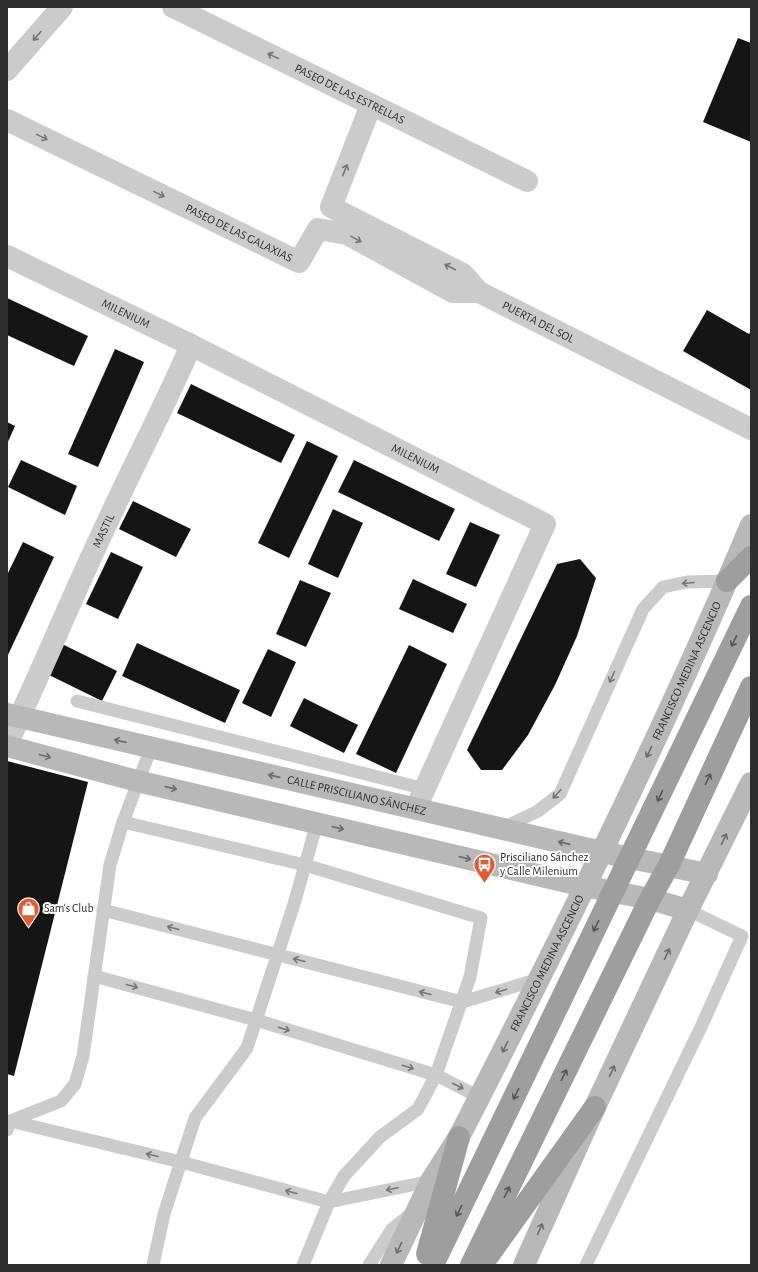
<svg xmlns="http://www.w3.org/2000/svg" width="758" height="1272" font-family="'Alegreya Sans',sans-serif">
<rect width="100%" height="100%" fill="#fff"/>
<g fill="#151515">
<polygon points="738,38 751,43 751,142 703,122"/>
<polygon points="7,298 88,336 74,366 7,335"/>
<polygon points="707,310 749,334 751,331 751,390 683,351"/>
<polygon points="115,349 144,362 98,467 68,454"/>
<polygon points="191,384 295,435 281,463 177,413"/>
<polygon points="7,422 15,426 7,444"/>
<polygon points="307,441 338,456 289,558 258,543"/>
<polygon points="21,460 77,486 65,515 8,487"/>
<polygon points="354,460 455,509 439,541 338,492"/>
<polygon points="133,501 191,529 176,557 119,529"/>
<polygon points="333,509 363,523 338,578 308,564"/>
<polygon points="470,522 500,535 476,587 446,574"/>
<polygon points="23,542 54,557 7,657 7,575"/>
<polygon points="111,552 143,567 118,619 86,604"/>
<polygon points="580,559 596,578 577,636 555,685 528,735 502,770 481,770 467,750 557,564"/>
<polygon points="413,579 467,604 453,633 399,609"/>
<polygon points="300,580 331,593 306,647 276,634"/>
<polygon points="137,643 240,690 225,723 122,676"/>
<polygon points="62,644 117,671 102,701 47,674"/>
<polygon points="409,645 447,664 396,773 356,754"/>
<polygon points="268,649 296,662 271,717 242,703"/>
<polygon points="304,698 358,725 344,753 290,726"/>
<polygon points="7,761 88,782 14,1076 7,1074"/>
</g>
<g fill="none" stroke-linecap="round" stroke-linejoin="round">
<g stroke="#cbcbcb" stroke-width="13">
<polyline points="77,701 425,789"/>
<polyline points="123,822 305,865 481,918 470,977 436,1075 418,1109 380,1137 344,1176 329,1202 303,1265"/>
<polyline points="503,828 538,811 560,794 643,609 663,587 687,582 727,581"/>
<polyline points="103,910 462,1002 539,979"/>
<polyline points="94,976 256,1020 436,1075 479,1097"/>
<polyline points="10,1121 181,1162 329,1202 431,1181"/>
<polyline points="7,1130 10,1121 61,1101 75,1084 83,1056 110,865 123,822 151,748"/>
<polyline points="153,1265 164,1214 195,1118 247,1048 294,904 317,823"/>
<polyline points="369,1265 392,1229 412,1213"/>
<polyline points="586,1265 701,1027 742,936 688,910"/>
</g>
<g stroke="#cbcbcb" stroke-width="22">
<path id="s1" d="M173 7 527 181"/>
<polyline points="7,70 62,7"/>
<path id="s2" d="M371 105 331 207 463 274 479 292 751 429"/>
<path id="s3" d="M7 120 299 262 318 229 347 234 453 292H479"/>
<path id="s4" d="M7 256 191 345 545 524 416 808"/>
<path id="s5" d="M7 744C42 671 72 596 107 523 134 464 165 406 191 345"/>
</g>
<g stroke="#b8b8b8" stroke-width="22">
<path id="s6" d="M7 714 602 852 707 874"/>
<polyline points="7,746 137,781 584,886 650,899 688,910"/>
<path id="s7" d="M391 1265 431 1181 459 1137C562 936 663 733 751 525"/>
<polyline points="524,1265 595,1107 688,910 751,783"/>
</g>
<g stroke="#9e9e9e" stroke-width="22">
<polyline points="727,581 751,557"/>
<polyline points="427,1254 459,1137"/>
<polyline points="486,1259 595,1107"/>
<polyline points="433,1265 751,606"/>
<polyline points="471,1265 650,899 669,865 751,687"/>
</g>
</g>
<defs><path id="oneway-shaft" d="M-6 0H5M1.5-3L5.5 0L1.5 3" fill="none" stroke-width="1.6" stroke-linecap="round" stroke-linejoin="round"/></defs>
<g stroke="#757575">
<use href="#oneway-shaft" transform="translate(37 36) rotate(131)"/>
<use href="#oneway-shaft" transform="translate(273 56) rotate(-154)"/>
<use href="#oneway-shaft" transform="translate(42 137) rotate(26)"/>
<use href="#oneway-shaft" transform="translate(345 170) rotate(-69)"/>
<use href="#oneway-shaft" transform="translate(159 194) rotate(26)"/>
<use href="#oneway-shaft" transform="translate(356 239) rotate(29)"/>
<use href="#oneway-shaft" transform="translate(450 267) rotate(-153)"/>
<use href="#oneway-shaft" transform="translate(688 583) rotate(175)"/>
<use href="#oneway-shaft" transform="translate(612 677) rotate(114)"/>
<use href="#oneway-shaft" transform="translate(557 794) rotate(132)"/>
<use href="#oneway-shaft" transform="translate(173 928) rotate(-165)"/>
<use href="#oneway-shaft" transform="translate(299 960) rotate(-166)"/>
<use href="#oneway-shaft" transform="translate(132 986) rotate(15)"/>
<use href="#oneway-shaft" transform="translate(501 991) rotate(163)"/>
<use href="#oneway-shaft" transform="translate(425 993) rotate(-166)"/>
<use href="#oneway-shaft" transform="translate(284 1029) rotate(17)"/>
<use href="#oneway-shaft" transform="translate(408 1067) rotate(17)"/>
<use href="#oneway-shaft" transform="translate(458 1086) rotate(27)"/>
<use href="#oneway-shaft" transform="translate(152 1155) rotate(-166)"/>
<use href="#oneway-shaft" transform="translate(392 1189) rotate(168)"/>
<use href="#oneway-shaft" transform="translate(291 1192) rotate(-165)"/>
</g>
<g stroke="#555">
<use href="#oneway-shaft" transform="translate(734 641) rotate(116)"/>
<use href="#oneway-shaft" transform="translate(708 779) rotate(-65)"/>
<use href="#oneway-shaft" transform="translate(660 796) rotate(116)"/>
<use href="#oneway-shaft" transform="translate(596 926) rotate(116)"/>
<use href="#oneway-shaft" transform="translate(564 1075) rotate(-64)"/>
<use href="#oneway-shaft" transform="translate(516 1094) rotate(116)"/>
<use href="#oneway-shaft" transform="translate(507 1192) rotate(-64)"/>
<use href="#oneway-shaft" transform="translate(459 1211) rotate(116)"/>
</g>
<g stroke="#6c6c6c">
<use href="#oneway-shaft" transform="translate(120 741) rotate(-167)"/>
<use href="#oneway-shaft" transform="translate(649 752) rotate(115)"/>
<use href="#oneway-shaft" transform="translate(45 756) rotate(15)"/>
<use href="#oneway-shaft" transform="translate(274 776) rotate(-167)"/>
<use href="#oneway-shaft" transform="translate(171 788) rotate(13)"/>
<use href="#oneway-shaft" transform="translate(338 828) rotate(13)"/>
<use href="#oneway-shaft" transform="translate(724 839) rotate(-64)"/>
<use href="#oneway-shaft" transform="translate(564 843) rotate(-167)"/>
<use href="#oneway-shaft" transform="translate(465 858) rotate(13)"/>
<use href="#oneway-shaft" transform="translate(667 954) rotate(-65)"/>
<use href="#oneway-shaft" transform="translate(505 1047) rotate(117)"/>
<use href="#oneway-shaft" transform="translate(612 1071) rotate(-65)"/>
<use href="#oneway-shaft" transform="translate(540 1229) rotate(-66)"/>
<use href="#oneway-shaft" transform="translate(399 1248) rotate(115)"/>
</g>
<defs>
<symbol id="bus-pin" viewBox="-11 -11 22 30"><path d="M0 17L-7.5 6A9.5 9.5 0 1 1 7.5 6Z" fill="#e65a30" stroke="#fff"/><path d="M-5-6H5V4H4V6H2V4H-2V6H-4V4H-5ZM-3.5-4V0h7V-4ZM-3.5 1.2v1.5H-2V1.2ZM2 1.2v1.5H3.5V1.2Z" fill="#fff"/></symbol>
<symbol id="shop-pin" viewBox="-11 -11 22 30"><path d="M0 17L-7.5 6A9.5 9.5 0 1 1 7.5 6Z" fill="#e65a30" stroke="#fff"/><path d="M-5-2.5h2.3a2.7 3.5 0 0 1 5.4 0H5L5.5 6h-11ZM-1.5-2.5h3a1.5 2.3 0 0 0-3 0Z" fill="#fff"/></symbol>
</defs>
<g fill-rule="evenodd">
<use href="#bus-pin" x="472" y="852" width="25" height="34"/>
<use href="#shop-pin" x="16" y="896" width="25" height="34"/>
</g>
<g text-anchor="middle" dominant-baseline="central" stroke-width="4" stroke-linejoin="round" paint-order="stroke">
<g font-size="12" fill="#2e2e2e" stroke="#fff">
<text stroke="none"><textPath href="#s1" startOffset="197">PASEO DE LAS ESTRELLAS</textPath></text>
<text stroke="none"><textPath href="#s3" startOffset="258">PASEO DE LAS GALAXIAS</textPath></text>
<text stroke="none"><textPath href="#s4" startOffset="132">MILENIUM</textPath></text>
<text stroke="none"><textPath href="#s2" startOffset="348">PUERTA DEL SOL</textPath></text>
<text stroke="none"><textPath href="#s4" startOffset="456">MILENIUM</textPath></text>
<text stroke="none"><textPath href="#s5" startOffset="234">MASTIL</textPath></text>
<text stroke="none"><textPath href="#s7" startOffset="664">FRANCISCO MEDINA ASCENCIO</textPath></text>
<text stroke="none"><textPath href="#s6" startOffset="359">CALLE PRISCILIANO SÁNCHEZ</textPath></text>
<text stroke="none"><textPath href="#s7" startOffset="340">FRANCISCO MEDINA ASCENCIO</textPath></text>
</g>
<g font-size="12" fill="#2e2e2e" stroke="#fff" text-anchor="start">
<text x="500" y="857">Prisciliano Sánchez<tspan x="500" dy="14">y Calle Milenium</tspan></text>
<text x="44" y="908">Sam's Club</text>
</g>
</g>
<rect width="758" height="1272" fill="none" stroke="#2e2e2e" stroke-width="16"/>
</svg>
